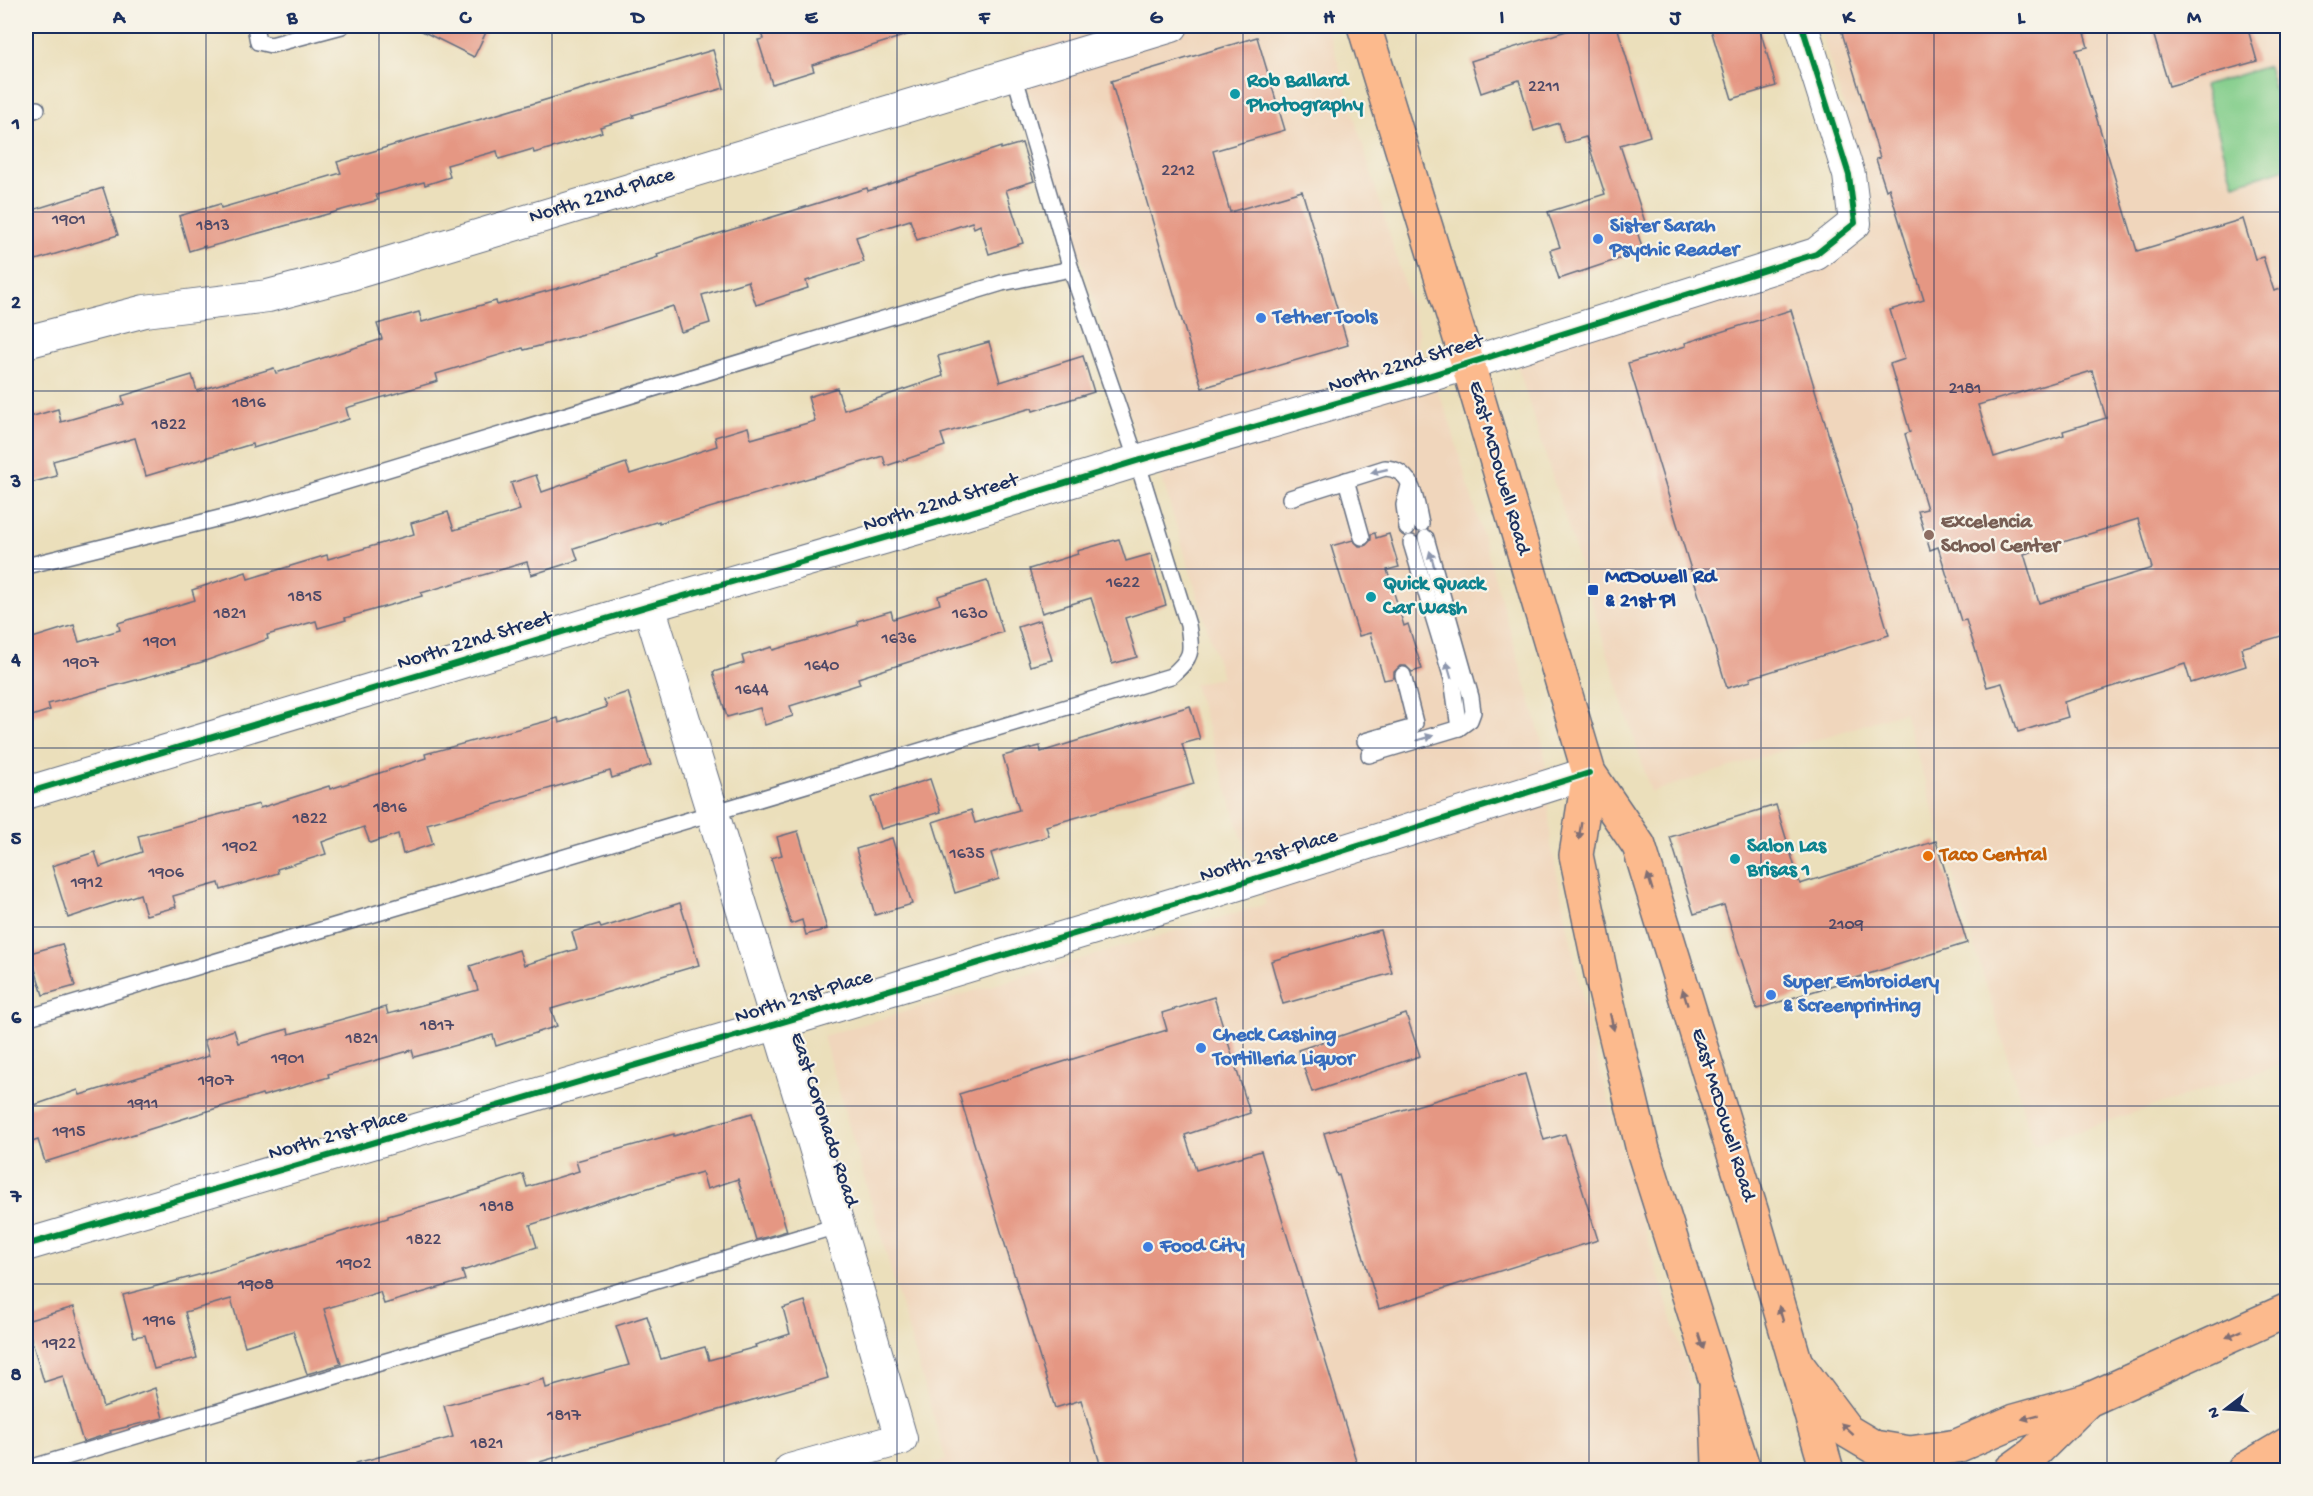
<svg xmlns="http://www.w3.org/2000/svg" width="2313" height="1496" font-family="'Gochi Hand',sans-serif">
<rect width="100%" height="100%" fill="#f7f3e8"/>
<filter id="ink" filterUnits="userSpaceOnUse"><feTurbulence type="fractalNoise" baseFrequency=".0167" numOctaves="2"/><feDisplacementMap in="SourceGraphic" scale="12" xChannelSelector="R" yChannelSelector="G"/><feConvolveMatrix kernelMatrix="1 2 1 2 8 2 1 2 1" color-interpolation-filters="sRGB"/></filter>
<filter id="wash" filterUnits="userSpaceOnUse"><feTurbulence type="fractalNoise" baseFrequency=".008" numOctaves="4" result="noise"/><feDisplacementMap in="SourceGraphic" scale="24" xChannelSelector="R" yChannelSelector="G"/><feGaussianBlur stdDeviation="1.35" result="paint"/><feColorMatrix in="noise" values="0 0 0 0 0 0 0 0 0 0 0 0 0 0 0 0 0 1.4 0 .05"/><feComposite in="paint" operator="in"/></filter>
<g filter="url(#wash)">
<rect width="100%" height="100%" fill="#ebdfbb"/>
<g fill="#f0d6bc">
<polygon points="1108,26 1327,26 1419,333 1417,343 1448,416 1544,748 1551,845 1590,1033 1639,1210 1702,1419 1707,1470 911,1470 946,1460 823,1036 1266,904 1242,838 1194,684 1222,677 1164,485 1136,435 1017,53"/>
<polygon points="1819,26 2287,26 2287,1063 2034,1145 1904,712 1651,792 1515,358 1866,242 1877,213"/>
</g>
<polygon fill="#82cd8a" stroke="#4e7e74" stroke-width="1.5" points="2268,66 2287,132 2287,168 2234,184 2204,86"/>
<g id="blocks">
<g fill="#e59783" fill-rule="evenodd">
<polygon points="412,26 489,26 474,57"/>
<polygon points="760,26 918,26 919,31 812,65 814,71 772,84 758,40 764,39"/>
<polygon points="1582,26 1617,26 1650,136 1620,145 1647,228 1637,231 1643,251 1559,279 1550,250 1560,247 1548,212 1605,194 1586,137 1565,143 1559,123 1534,131 1519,80 1481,93 1471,61"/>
<polygon points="1710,26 1759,26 1776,86 1732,99"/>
<path d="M1840 26H2082L2088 47 2076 50 2137 251 2243 219 2255 259 2263 257 2274 291 2288 287V634L2241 648 2246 666 2191 683 2185 664 2064 702 2068 717 2018 732 2002 683 1987 687 1966 620 1961 621 1938 547 1930 550 1918 511 1927 509 1905 434 1910 432 1890 364 1905 359 1890 310 1924 300 1889 188 1886 190 1876 159 1880 158ZM2092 371 2106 418 2063 431 2064 435 1994 457 1978 405ZM2138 519 2152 568 2039 603 2024 554Z"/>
<polygon points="2151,26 2247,26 2257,61 2169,86"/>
<polygon points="1257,37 1285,130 1213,151 1230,212 1302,191 1348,345 1202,388 1111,81"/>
<polygon points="713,50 724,88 633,115 634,117 600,127 602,132 562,145 534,153 533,149 499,159 497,151 447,165 450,177 425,185 424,182 376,195 378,200 205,248 205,246 189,251 179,216 220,204 221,208 341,173 337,162"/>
<polygon points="1022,143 1034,181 1006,190 1023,243 989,254 980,225 974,228 972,222 917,240 910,220 856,237 864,262 806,281 808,288 756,305 748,281 702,295 710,323 681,332 673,306 595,331 524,350 523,348 436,374 438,381 346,408 349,419 253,448 252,444 146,476 135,438 53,461 57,476 30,483 26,469 26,418 58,409 61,422 124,404 122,396 192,375 197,391 274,368 276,373 382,339 377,324 419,312 422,322 496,301 497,305 576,283 576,284 658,257 657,254 714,235 867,188 868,191 1001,147 1001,149"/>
<polygon points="103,188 118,235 26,263 26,212"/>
<polygon points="1791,310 1889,635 1750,678 1751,681 1727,688 1628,363 1686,346 1685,343"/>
<polygon points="989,342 1000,382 1083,356 1094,392 1033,411 1032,408 941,434 945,446 886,466 883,456 659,523 659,521 574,548 578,560 531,575 527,562 421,593 422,596 345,618 346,620 318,628 316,621 267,635 268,639 202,662 48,704 50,710 26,718 26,640 74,625 79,642 120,630 118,623 195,600 192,590 246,572 248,579 327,555 328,559 414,534 411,523 448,512 454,530 520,510 511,483 536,475 542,492 626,463 630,474 717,446 715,437 748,427 751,439 815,421 808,397 837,388 844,410 943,376 938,356"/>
<polygon points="1375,533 1376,538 1389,534 1399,567 1387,570 1404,626 1408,624 1422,669 1412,672 1406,666 1400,666 1394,672 1394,678 1384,680 1370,633 1359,636 1331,546 1353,540 1359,546 1365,546 1371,540 1371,534"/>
<polygon points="1119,539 1126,561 1151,554 1166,605 1125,618 1137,657 1112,664 1091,598 1042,613 1029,569 1078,554 1077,551"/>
<polygon points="987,581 1003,632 858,678 860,684 790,706 793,716 765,725 760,708 727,717 713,672 744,663 742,656 772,647 773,650 858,625 857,621 891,611 893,619 940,604 938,596"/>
<polygon points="1040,620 1052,660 1030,666 1018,627"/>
<polygon points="628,692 651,765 612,778 610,771 427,824 433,844 403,854 398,834 370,843 364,827 322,842 326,854 277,869 278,873 221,890 219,883 173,896 176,907 146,915 140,894 68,918 52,866 95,852 100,867 142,852 138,836 259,804 260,808 329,786 330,789 426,758 425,754 558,718 559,723 607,707 604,700"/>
<polygon points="1190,706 1200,739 1182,744 1194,784 1046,826 1049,836 991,853 999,879 955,893 933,822 971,810 975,823 1019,810 1003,756 1040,746 1041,752"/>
<polygon points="930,779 941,812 881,829 871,798"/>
<polygon points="1776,805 1800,884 1936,841 1967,943 1757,1009 1724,905 1694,914 1670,837"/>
<polygon points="798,831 827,929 806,935 802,920 791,924 771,858 782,855 777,837"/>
<polygon points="892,838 912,904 875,915 856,849"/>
<polygon points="680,903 699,965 551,1009 557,1026 496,1046 493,1035 414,1057 412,1050 328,1074 329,1077 263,1096 262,1094 45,1162 38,1140 26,1144 26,1108 78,1090 80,1095 209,1056 204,1040 234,1030 238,1043 288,1029 289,1034 386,1007 388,1014 478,990 470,966 519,950 524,965 577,949 572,932 599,924 601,928"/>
<polygon points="1380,930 1392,973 1283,1004 1271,961"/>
<polygon points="62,944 75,986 43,995 30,953"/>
<polygon points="1214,997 1250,1113 1185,1135 1196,1170 1261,1151 1359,1470 1102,1470 1081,1400 1055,1408 959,1094 1167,1030 1162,1013"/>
<polygon points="1406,1014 1420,1056 1312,1092 1298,1050"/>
<polygon points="1525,1074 1544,1140 1565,1134 1598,1240 1379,1309 1339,1175 1337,1176 1324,1133"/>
<polygon points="752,1113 787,1231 756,1240 738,1179 707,1189 702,1172 611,1199 530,1225 537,1247 462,1271 465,1280 384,1304 380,1292 324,1309 341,1364 307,1374 293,1331 245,1346 231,1299 185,1312 197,1358 154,1369 145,1335 134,1337 123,1295 206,1273 388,1218 388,1216 458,1196 523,1174 527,1187 579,1171 576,1161 674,1134 674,1136"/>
<polygon points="805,1301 828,1378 526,1466 528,1470 357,1470 356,1463 453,1437 444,1406 544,1379 546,1388 629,1365 616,1326 647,1316 661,1359 705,1347 709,1360 756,1347 755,1345 790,1334 783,1308"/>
<polygon points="74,1307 103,1407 155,1388 163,1418 110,1431 111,1433 83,1442 63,1376 44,1382 26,1321"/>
</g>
</g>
</g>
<g filter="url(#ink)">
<use href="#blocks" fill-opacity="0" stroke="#646d7f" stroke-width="1.5"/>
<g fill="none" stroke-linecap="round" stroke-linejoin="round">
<defs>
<g id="service">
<polyline points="255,26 258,42 271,45 342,26"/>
<polyline points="26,113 37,109"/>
<polyline points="1346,480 1362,537"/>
<path d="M1290 498 1385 468C1414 469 1416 502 1421 524"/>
<polyline points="1407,528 1404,505 1410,482"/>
<polyline points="1411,543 1452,679 1459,728"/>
<polyline points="26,566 256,509 1002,283 1071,269"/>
<polyline points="1365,741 1411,728 1415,723 1403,675"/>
<polyline points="1369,755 1459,728 1470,720 1473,712 1471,697 1426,538"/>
<path d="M26 1018 1171 676C1193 657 1192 652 1188 625L1137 461 1071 269 1014 74"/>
<polyline points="26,1469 840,1225"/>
</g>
<g id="minor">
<polyline points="26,342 145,311 268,296 348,275 1172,26"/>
<path d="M649 606C734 883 821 1160 901 1439L790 1470"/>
<polyline points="26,793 649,606 939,522 1137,461 1419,379 1816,254 1855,223 1849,175 1802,26"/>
<polyline points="26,1245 806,1015 1210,893 1589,773"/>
</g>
<g id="primary">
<polyline points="1364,26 1468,364 1589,773 1639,846 1752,1213 1827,1470"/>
<polyline points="1589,773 1576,855 1602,979 1643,1150 1744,1470"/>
</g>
<g id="motorway">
<polyline points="1796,1363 1847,1431 1874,1447 1910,1453 1957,1446 2015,1421 2086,1401 2288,1310"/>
<polyline points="1716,1388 1719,1464 1717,1470"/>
<polyline points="2011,1470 2033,1454 2085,1403"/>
<polyline points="2244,1470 2288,1444"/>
</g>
</defs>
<use href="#service" stroke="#646d7f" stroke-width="18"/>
<use href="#minor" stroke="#646d7f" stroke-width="34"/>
<use href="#primary" stroke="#646d7f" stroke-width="36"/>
<use href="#motorway" stroke="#646d7f" stroke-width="36"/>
<use href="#service" stroke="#fff" stroke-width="15"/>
<use href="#minor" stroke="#fff" stroke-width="32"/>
<use href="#primary" stroke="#fcba8d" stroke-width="33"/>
<use href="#motorway" stroke="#fcba8d" stroke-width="33"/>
<defs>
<g id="cycleway">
<polyline points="26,793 649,606 939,522 1137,461 1419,379 1816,254 1855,223 1849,175 1802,26"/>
<polyline points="26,1245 806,1015 1210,893 1589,773"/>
</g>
</defs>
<use href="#cycleway" stroke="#f7f3e8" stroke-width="10"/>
<use href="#cycleway" stroke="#00873e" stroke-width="6"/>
</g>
<defs><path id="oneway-solid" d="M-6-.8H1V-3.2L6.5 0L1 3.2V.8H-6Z" transform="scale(1.5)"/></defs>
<g fill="#8d97ae">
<use href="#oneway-solid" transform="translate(1379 471) rotate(167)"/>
<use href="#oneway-solid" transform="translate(1432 559) rotate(-106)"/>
<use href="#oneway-solid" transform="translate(1449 670) rotate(-106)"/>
<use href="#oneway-solid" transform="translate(1425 738) rotate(-17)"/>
</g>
<g fill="#806e73">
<use href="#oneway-solid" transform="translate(1580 831) rotate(99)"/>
<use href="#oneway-solid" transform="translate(1650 882) rotate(-107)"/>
<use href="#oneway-solid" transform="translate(1685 997) rotate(-107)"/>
<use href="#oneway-solid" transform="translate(1612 1022) rotate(77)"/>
<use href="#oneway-solid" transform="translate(1781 1314) rotate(-106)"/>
<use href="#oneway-solid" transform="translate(2234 1334) rotate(156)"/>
<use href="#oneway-solid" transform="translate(1701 1341) rotate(72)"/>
<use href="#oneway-solid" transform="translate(2030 1417) rotate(165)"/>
<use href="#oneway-solid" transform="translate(1847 1429) rotate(-137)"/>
</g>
</g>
<path fill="none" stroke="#1b2f5e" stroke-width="1.5" stroke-opacity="0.55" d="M206 26V1470M379 26V1470M552 26V1470M724 26V1470M897 26V1470M1070 26V1470M1243 26V1470M1416 26V1470M1589 26V1470M1761 26V1470M1934 26V1470M2107 26V1470M26 212H2288M26 391H2288M26 569H2288M26 748H2288M26 927H2288M26 1106H2288M26 1284H2288"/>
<g fill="#0f9aa8" stroke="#f7f3e8" stroke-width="2">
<circle cx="1235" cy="94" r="6"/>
<circle cx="1371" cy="597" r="6"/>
<circle cx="1735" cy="859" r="6"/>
</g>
<g fill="#3f7fe0" stroke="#f7f3e8" stroke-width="2">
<circle cx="1598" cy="239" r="6"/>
<circle cx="1261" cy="318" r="6"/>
<circle cx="1771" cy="995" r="6"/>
<circle cx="1201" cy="1048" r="6"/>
<circle cx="1148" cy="1247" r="6"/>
</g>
<circle fill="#8d6e63" stroke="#f7f3e8" stroke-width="2" cx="1929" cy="535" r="6"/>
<rect fill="#1a4fb4" stroke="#f7f3e8" stroke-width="2" x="1587" y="584" width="12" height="12" rx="3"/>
<circle fill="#e8710a" stroke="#f7f3e8" stroke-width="2" cx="1928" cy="856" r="6"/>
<g text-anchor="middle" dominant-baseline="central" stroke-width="4.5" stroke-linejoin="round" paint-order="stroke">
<g font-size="18" fill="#4e4967">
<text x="1544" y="87">2211</text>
<text x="1178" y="171">2212</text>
<text x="69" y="220">1901</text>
<text x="213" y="226">1813</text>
<text x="1965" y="389">2181</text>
<text x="249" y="403">1816</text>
<text x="169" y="425">1822</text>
<text x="1123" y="583">1622</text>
<text x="305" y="597">1815</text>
<text x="230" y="614">1821</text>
<text x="970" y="614">1630</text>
<text x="899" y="639">1636</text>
<text x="160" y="642">1901</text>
<text x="81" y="663">1907</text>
<text x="822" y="666">1640</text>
<text x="752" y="690">1644</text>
<text x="390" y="808">1816</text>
<text x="310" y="819">1822</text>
<text x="240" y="847">1902</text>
<text x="967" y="854">1635</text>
<text x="166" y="873">1906</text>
<text x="87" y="883">1912</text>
<text x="1846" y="925">2109</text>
<text x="437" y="1026">1817</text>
<text x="362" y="1039">1821</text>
<text x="288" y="1059">1901</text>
<text x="216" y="1081">1907</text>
<text x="143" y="1104">1911</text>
<text x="69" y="1132">1915</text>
<text x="497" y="1207">1818</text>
<text x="424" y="1240">1822</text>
<text x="354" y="1264">1902</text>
<text x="256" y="1285">1908</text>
<text x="159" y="1321">1916</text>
<text x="59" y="1344">1922</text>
<text x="564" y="1416">1817</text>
<text x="487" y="1444">1821</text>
</g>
<g font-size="21" font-weight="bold" fill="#0d838f" stroke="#f7f3e8" text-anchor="start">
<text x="1247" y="82">Rob Ballard<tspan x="1247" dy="24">Photography</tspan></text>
<text x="1383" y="585">Quick Quack<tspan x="1383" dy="24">Car Wash</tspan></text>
<text x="1747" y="847">Salon Las<tspan x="1747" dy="24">Brisas 1</tspan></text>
</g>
<g font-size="21" fill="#1b2f5e" stroke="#f7f3e8">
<text transform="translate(602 197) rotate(-17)">North 22nd Place</text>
<text transform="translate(1406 365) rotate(-17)">North 22nd Street</text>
<text transform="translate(1498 468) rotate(74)">East McDowell Road</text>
<text transform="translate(941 504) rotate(-17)">North 22nd Street</text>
<text transform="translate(475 642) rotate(-17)">North 22nd Street</text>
<text transform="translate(1269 857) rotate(-17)">North 21st Place</text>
<text transform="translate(804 998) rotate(-17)">North 21st Place</text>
<text transform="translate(1722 1115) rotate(73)">East McDowell Road</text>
<text transform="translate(823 1120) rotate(72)">East Coronado Road</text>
<text transform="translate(338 1136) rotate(-16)">North 21st Place</text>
</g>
<g font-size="21" font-weight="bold" fill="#366cbe" stroke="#f7f3e8" text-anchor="start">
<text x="1610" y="227">Sister Sarah<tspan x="1610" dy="24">Psychic Reader</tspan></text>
<text x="1273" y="318">Tether Tools</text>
<text x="1783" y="983">Super Embroidery<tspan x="1783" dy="24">&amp; Screenprinting</tspan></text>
<text x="1213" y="1036">Check Cashing<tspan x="1213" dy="24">Tortilleria Liquor</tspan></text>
<text x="1160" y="1247">Food City</text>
</g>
<g font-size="21" font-weight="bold" fill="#785e54" stroke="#f7f3e8" text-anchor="start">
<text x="1941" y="523">Excelencia<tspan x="1941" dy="24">School Center</tspan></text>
</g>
<g font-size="21" font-weight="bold" fill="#164399" stroke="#f7f3e8" text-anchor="start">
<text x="1605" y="578">McDowell Rd<tspan x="1605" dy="24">&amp; 21st Pl</tspan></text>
</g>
<g font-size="21" font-weight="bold" fill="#c56008" stroke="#f7f3e8" text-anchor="start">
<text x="1940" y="856">Taco Central</text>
</g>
</g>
<rect width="2313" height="1496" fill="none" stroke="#f7f3e8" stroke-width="66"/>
<g transform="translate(2226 1409) rotate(253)" stroke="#f7f3e8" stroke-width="4.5" paint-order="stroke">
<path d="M0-4.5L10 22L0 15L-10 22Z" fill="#1b2f5e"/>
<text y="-9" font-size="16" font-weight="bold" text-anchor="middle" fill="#1b2f5e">N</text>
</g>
<rect x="33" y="33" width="2247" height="1430" fill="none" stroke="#1b2f5e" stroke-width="2"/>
<g font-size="20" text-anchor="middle" font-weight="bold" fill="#1b2f5e">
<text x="119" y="23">A</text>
<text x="292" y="23">B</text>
<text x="465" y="23">C</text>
<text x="638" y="23">D</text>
<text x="811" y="23">E</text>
<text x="984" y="23">F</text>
<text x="1156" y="23">G</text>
<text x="1329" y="23">H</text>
<text x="1502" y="23">I</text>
<text x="1675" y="23">J</text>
<text x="1848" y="23">K</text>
<text x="2021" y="23">L</text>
<text x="2194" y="23">M</text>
<text x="16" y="129">1</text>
<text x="16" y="308">2</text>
<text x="16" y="487">3</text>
<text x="16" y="665">4</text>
<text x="16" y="844">5</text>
<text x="16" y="1023">6</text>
<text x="16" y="1202">7</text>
<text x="16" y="1380">8</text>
</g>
</svg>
